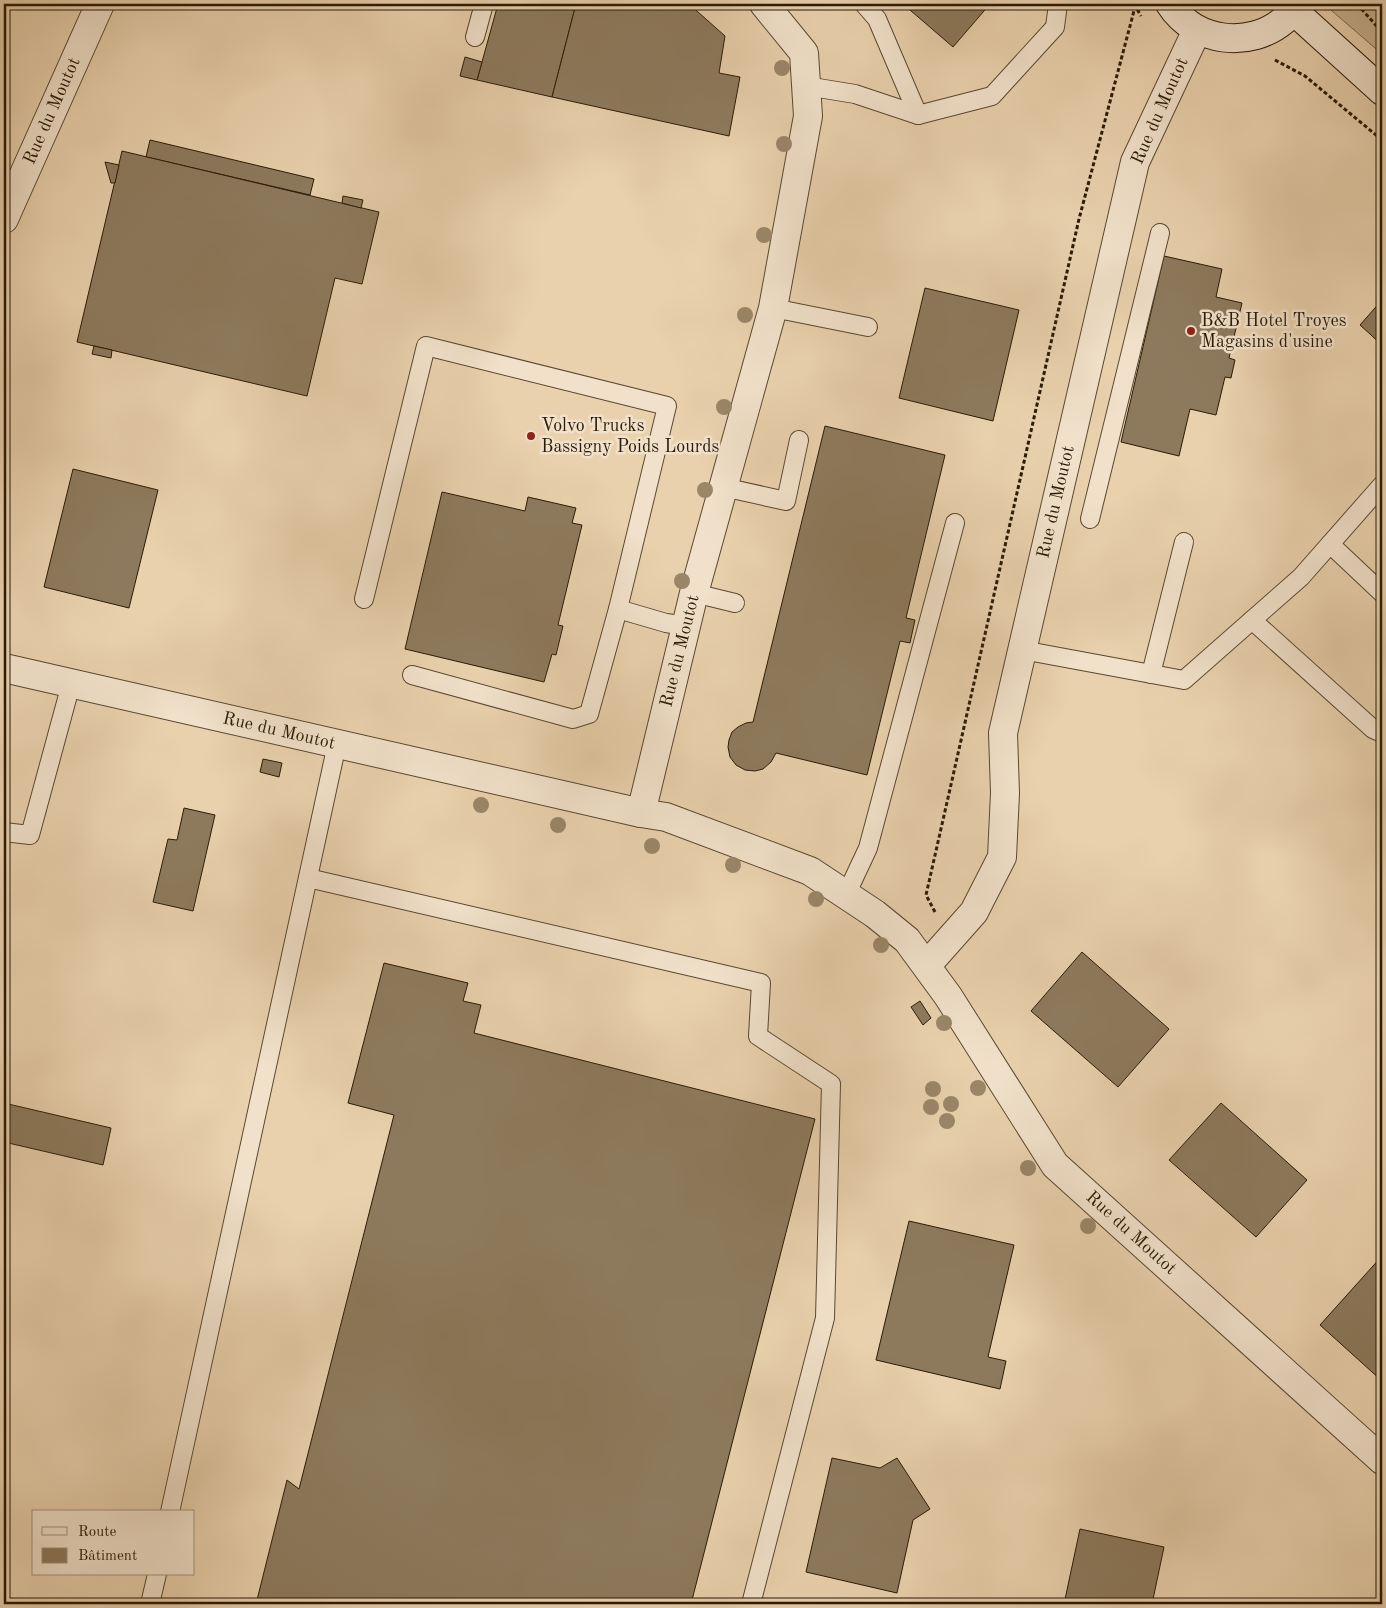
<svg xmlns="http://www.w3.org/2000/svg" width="1386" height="1608" font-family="'Old Standard TT',serif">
<rect width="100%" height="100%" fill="#e9d1ad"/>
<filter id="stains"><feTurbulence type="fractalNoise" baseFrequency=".004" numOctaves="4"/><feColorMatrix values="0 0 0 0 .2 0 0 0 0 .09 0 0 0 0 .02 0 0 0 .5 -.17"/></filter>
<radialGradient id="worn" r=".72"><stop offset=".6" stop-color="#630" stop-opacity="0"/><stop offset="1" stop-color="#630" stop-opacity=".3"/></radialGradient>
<polygon fill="#c9b291" stroke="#7a664c" points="1324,4 1382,4 1382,54"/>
<g fill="#8d7a5d" stroke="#2a1b06">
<polygon points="498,4 576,4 552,97 477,80"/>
<polygon points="576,4 689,4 725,36 719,73 740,77 729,136 552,97"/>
<polygon points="903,4 990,4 953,47"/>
<polygon points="465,57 482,62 477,80 460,76"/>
<polygon points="150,140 314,179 310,195 146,157"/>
<polygon points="122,151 379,212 362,284 335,278 307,396 77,342"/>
<polygon points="105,162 119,165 115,183 111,183"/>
<polygon points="343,196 363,200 361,208 342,203"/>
<polygon points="1164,256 1222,269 1216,297 1242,303 1229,358 1235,360 1231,378 1225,377 1216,415 1190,409 1179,456 1121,442"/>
<polygon points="925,288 1019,310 993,421 899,398"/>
<polygon points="1382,300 1382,345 1360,325"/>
<polygon points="94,346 112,350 111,358 92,354"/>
<polygon points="825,426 945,455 906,618 915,620 910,643 900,641 867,775 776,753 771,762 763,769 755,771 745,770 736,765 730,757 728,747 729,740 732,732 738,727 746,723 753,722"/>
<polygon points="73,469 158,490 129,608 44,587"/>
<polygon points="442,492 525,511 528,497 576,508 572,523 582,525 558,625 563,626 556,655 552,654 544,682 405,649"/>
<polygon points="263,759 282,763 279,777 260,772"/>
<polygon points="184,808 215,815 193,911 153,902 168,839 177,840"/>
<polygon points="1082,952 1169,1029 1118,1087 1031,1011"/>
<polygon points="384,963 468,983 463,1001 481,1005 474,1033 815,1119 691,1604 256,1604 287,1480 299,1489 394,1115 348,1103"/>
<polygon points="920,1001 931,1018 923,1025 911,1007"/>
<polygon points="4,1103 111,1128 103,1165 4,1142"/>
<polygon points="1221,1103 1307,1180 1256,1237 1169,1160"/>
<polygon points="909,1221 1014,1245 988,1357 1006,1361 1000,1389 876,1360"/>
<polygon points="1382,1256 1382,1381 1320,1325"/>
<polygon points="832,1458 880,1468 897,1458 930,1509 913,1520 897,1593 806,1572"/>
<polygon points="1080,1529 1164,1547 1152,1604 1064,1604"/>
</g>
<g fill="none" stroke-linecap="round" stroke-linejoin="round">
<defs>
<g id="lane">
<polyline points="864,4 877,19 918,115"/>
<polyline points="475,37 484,4"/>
<polyline points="806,86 855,94 918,115 992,96 1055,27 1058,4"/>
<polyline points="773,308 868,327"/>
<polyline points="723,487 786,501 799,440"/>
<polyline points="1090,519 1160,233"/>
<polyline points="1330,544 1382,593"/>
<polyline points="694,593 735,603"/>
<polyline points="364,599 426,346 667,406 618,609 589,714 573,719 412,675"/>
<polyline points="618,609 666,623 686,626"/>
<polyline points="1252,620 1373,729 1382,733"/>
<polyline points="1022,650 1184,680 1301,577 1382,485"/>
<polyline points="1151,674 1184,542"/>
<polyline points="4,832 30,835 71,684"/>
<polyline points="308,878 761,983 758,1036 831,1084 825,1318 751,1604"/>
<polyline points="846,895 868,848 955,523"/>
<polyline points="170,1512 337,744"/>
<polyline points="150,1604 157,1574"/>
</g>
<g id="street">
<polyline points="4,219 100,4"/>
<polyline points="4,668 641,813 666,817 810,871 875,914 907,940 948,996 1055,1165 1382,1460"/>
<polyline points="641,813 694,593 773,308 808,116 804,53 764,4"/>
<polyline points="927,965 974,912 1002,857 1005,793 1003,733 1135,162 1197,30"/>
</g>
<g id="secondary">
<path d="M1170 4C1195 43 1250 49 1284 20 1291 15 1295 11 1300 4"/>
<polyline points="1295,12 1382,91"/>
</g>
</defs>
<use href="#lane" stroke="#5a4830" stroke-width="20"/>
<use href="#street" stroke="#5a4830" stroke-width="30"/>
<use href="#secondary" stroke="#2a1b06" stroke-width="30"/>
<g stroke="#2a1b06" stroke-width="3" stroke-dasharray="4 2.5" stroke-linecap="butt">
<polyline points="1134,4 1141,16"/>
<polyline points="1357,4 1382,32"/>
<polyline points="1275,60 1305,76 1382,140"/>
<polyline points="935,912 926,895 1079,219 1135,7"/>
</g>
<use href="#lane" stroke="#f1e1ca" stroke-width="18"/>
<use href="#street" stroke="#f1e1ca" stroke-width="28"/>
<use href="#secondary" stroke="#f1e1ca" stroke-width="28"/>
</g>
<g fill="#9a8668">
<circle cx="782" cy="68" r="8"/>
<circle cx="784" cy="144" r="8"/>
<circle cx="764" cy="235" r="8"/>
<circle cx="745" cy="315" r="8"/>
<circle cx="724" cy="407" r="8"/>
<circle cx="705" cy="490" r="8"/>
<circle cx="682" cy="581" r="8"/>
<circle cx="481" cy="805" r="8"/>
<circle cx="558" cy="825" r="8"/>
<circle cx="652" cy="846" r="8"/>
<circle cx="733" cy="865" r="8"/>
<circle cx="816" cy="899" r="8"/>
<circle cx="881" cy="945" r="8"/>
<circle cx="944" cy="1023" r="8"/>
<circle cx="978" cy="1088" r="8"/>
<circle cx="933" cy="1089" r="8"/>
<circle cx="951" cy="1104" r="8"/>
<circle cx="931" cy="1107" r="8"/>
<circle cx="947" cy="1121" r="8"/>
<circle cx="1028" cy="1168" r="8"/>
<circle cx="1088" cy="1226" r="8"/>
</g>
<g fill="#8f2418" stroke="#f1e1ca" stroke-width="2">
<circle cx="1191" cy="331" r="5"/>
<circle cx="531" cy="436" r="5"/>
</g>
<g text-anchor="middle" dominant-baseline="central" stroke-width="5" stroke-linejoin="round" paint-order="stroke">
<g font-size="18" fill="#2a1b06" stroke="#f1e1ca">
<text transform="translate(52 111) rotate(-66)">Rue du Moutot</text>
<text transform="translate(1160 111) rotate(-66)">Rue du Moutot</text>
<text transform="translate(1056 502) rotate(-77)">Rue du Moutot</text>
<text transform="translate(680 651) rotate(-76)">Rue du Moutot</text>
<text transform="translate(279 731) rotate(13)">Rue du Moutot</text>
<text transform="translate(1131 1233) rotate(42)">Rue du Moutot</text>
</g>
<g font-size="18" fill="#2a1b06" stroke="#f1e1ca" text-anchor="start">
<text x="1201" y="321">B&amp;B Hotel Troyes<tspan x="1201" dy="21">Magasins d'usine</tspan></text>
<text x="541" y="426">Volvo Trucks<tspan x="541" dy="21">Bassigny Poids Lourds</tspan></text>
</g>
</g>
<rect width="1386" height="1608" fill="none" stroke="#e9d1ad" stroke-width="20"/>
<rect x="5" y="5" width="1376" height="1598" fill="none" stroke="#2a1b06" stroke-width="2.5"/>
<rect x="10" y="10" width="1366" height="1588" fill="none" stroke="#2a1b06"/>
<rect x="32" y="1510" width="162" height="65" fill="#f1e1ca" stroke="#a1927c"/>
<rect x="42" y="1527" width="25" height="8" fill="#f1e1ca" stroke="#a1927c"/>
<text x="78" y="1536" font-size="15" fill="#2a1b06">Route</text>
<rect x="42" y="1548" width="25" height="15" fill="#8d7a5d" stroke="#a1927c"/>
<text x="78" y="1560" font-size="15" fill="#2a1b06">Bâtiment</text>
<rect width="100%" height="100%" filter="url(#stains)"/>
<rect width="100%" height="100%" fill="url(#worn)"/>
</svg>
